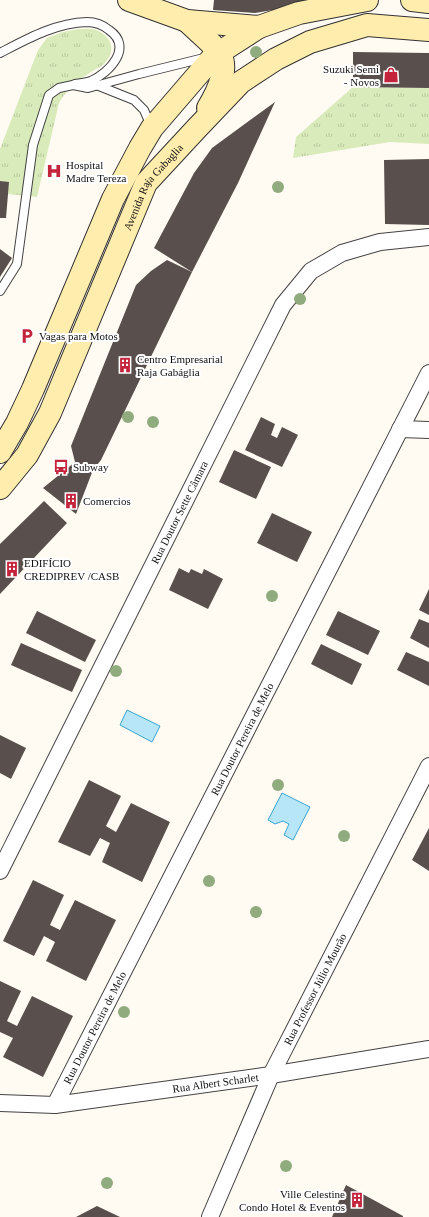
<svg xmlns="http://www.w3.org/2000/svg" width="429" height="1217" font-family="'Times New Roman',serif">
<defs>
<pattern id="grass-tufts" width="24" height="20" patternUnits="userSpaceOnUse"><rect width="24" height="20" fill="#d9ebba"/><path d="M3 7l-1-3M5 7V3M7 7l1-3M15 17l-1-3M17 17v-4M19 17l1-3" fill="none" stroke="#b9c89f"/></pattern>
</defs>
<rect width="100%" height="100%" fill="#fffbf2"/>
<g fill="url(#grass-tufts)">
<path d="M78 29C84 29 91 28 96 30 112 36 117 51 104 64 101 67 95 69 91 72 77 80 67 89 59 103L37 197 8 194 0 181V149L38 50 47 38 63 32Z"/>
<polygon points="353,87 429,88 429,144 390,142 293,158 296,137"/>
</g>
<g fill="#b6e6f8" stroke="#3ba5d1">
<polygon points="127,710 160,726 152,742 120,725"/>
<polygon points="282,793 310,807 293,840 284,835 289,824 283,821 275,824 268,820"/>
</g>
<g fill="#594f4c">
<polygon points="214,0 326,0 326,1 255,13 213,10"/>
<polygon points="353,52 429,53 429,88 353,87"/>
<polygon points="275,102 238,183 192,272 154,248 194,173 212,148"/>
<polygon points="429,159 429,225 385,224 384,160"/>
<polygon points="0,181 9,182 6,218 0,218"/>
<polygon points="0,249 12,258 0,277"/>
<polygon points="167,260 192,272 101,460 93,470 76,514 43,488 75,462 71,446 136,285 151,271"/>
<polygon points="261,417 275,424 271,435 277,438 282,427 298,435 282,467 245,450"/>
<polygon points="234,450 271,467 256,499 219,482"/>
<polygon points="44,501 67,523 0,594 0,544"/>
<polygon points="272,513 312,532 297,562 257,543"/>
<polygon points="179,568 189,573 191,569 202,574 204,569 223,579 208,609 169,590"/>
<polygon points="429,589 429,615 419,610"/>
<polygon points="37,611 96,640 85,662 26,633"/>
<polygon points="338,611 380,631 368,655 326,635"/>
<polygon points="419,619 429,623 429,648 410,638"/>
<polygon points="21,643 82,670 72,692 11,665"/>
<polygon points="321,644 362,664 352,685 311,664"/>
<polygon points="406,652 429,662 429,686 397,670"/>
<polygon points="0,735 26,748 11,779 0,773"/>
<polygon points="89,780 121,796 106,826 116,832 131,803 170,822 142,882 102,862 110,843 100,838 90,856 58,842"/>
<polygon points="429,828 429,871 412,860"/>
<polygon points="33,880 64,895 50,925 60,930 75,900 116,920 86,981 46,961 55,942 44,936 34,956 3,941"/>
<polygon points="0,981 21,991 7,1021 17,1026 32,996 73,1016 43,1077 3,1057 13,1038 0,1032"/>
<polygon points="346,1185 403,1216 403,1217 332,1217"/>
<polygon points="97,1206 120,1217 76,1217"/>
</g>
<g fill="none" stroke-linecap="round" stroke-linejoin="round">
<defs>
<g id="lane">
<path d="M0 53C27 39 55 23 87 22 95 22 103 25 109 30 134 47 109 73 91 81 86 83 80 83 75 84"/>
<polyline points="99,86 134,100 144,110 151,126"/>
<polyline points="0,291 17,264 33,145 49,95 59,88 73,85 88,88 139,74 204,58"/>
</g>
<g id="street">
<polyline points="400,429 429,430"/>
<path id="s1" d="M0 871 283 305 311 271 342 253 380 242 429 237"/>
<path id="s2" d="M0 1103 55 1105 271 1075 429 1049"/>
<path id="s3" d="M55 1105 429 373"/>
<path id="s4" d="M210 1217 271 1075 429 766"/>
</g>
<g id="secondary">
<polyline points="129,0 187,21 259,27"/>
<polyline points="412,0 429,2"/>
<path d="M187 21C195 29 212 43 219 52 230 69 217 93 208 108"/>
<polyline points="0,452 17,423 33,389 113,199 140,148 152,128 214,56 259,27 299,13 367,0"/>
<path id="s5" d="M0 488 27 455 50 413 146 183 197 128 241 82 276 59 310 42 367 25 429 30"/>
</g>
</defs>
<use href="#lane" stroke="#434343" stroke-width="10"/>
<use href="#street" stroke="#434343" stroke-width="18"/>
<use href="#secondary" stroke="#323232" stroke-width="24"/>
<use href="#lane" stroke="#fff" stroke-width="8"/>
<use href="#street" stroke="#fff" stroke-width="16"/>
<use href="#secondary" stroke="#ffedad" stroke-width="22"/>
</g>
<g fill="#90ab7d">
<circle cx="256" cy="52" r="6"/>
<circle cx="278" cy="187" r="6"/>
<circle cx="300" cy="299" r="6"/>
<circle cx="128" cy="417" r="6"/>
<circle cx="153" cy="422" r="6"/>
<circle cx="272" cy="596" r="6"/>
<circle cx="116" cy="671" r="6"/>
<circle cx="278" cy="785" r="6"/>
<circle cx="344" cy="836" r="6"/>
<circle cx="209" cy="881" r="6"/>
<circle cx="256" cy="912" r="6"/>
<circle cx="124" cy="1012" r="6"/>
<circle cx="286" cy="1166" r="6"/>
<circle cx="107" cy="1183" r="6"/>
</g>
<defs>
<symbol id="shop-bare" viewBox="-9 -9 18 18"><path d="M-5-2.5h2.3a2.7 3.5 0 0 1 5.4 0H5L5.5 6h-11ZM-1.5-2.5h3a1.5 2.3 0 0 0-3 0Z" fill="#c4233c" stroke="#fff" stroke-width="2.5" paint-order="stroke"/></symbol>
<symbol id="hospital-bare" viewBox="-9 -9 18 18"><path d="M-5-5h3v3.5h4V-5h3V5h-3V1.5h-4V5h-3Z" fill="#c4233c" stroke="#fff" stroke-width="2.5" paint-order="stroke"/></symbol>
<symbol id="parking-bare" viewBox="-9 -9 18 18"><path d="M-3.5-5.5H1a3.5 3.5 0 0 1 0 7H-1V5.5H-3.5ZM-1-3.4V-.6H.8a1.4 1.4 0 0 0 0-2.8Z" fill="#c4233c" stroke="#fff" stroke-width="2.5" paint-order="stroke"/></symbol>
<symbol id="building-bare" viewBox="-9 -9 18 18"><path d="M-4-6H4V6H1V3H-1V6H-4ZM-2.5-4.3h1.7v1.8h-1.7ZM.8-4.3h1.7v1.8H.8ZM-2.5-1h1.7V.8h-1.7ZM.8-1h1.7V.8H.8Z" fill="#c4233c" stroke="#fff" stroke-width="2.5" paint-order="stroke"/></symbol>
<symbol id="bus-bare" viewBox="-9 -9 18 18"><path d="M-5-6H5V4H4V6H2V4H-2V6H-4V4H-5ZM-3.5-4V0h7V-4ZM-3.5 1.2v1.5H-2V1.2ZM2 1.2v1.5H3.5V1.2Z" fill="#c4233c" stroke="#fff" stroke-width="2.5" paint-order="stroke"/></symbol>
</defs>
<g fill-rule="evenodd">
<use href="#shop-bare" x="380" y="64" width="22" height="22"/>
<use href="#hospital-bare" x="43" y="160" width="22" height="22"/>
<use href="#parking-bare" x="16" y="325" width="22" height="22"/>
<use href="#building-bare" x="114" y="354" width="22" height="22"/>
<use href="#bus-bare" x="50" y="456" width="22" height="22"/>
<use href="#building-bare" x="60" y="490" width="22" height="22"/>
<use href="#building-bare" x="1" y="558" width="22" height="22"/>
<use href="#building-bare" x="346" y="1189" width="22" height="22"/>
</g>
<g text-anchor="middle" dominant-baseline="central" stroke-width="4" stroke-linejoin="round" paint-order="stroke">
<g font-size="11" fill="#101010" stroke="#fff" text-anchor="start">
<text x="379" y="69" text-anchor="end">Suzuki Semi<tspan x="379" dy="13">- Novos</tspan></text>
<text x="66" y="165">Hospital<tspan x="66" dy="13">Madre Tereza</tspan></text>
<text x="39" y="336">Vagas para Motos</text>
<text x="137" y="359">Centro Empresarial<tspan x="137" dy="13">Raja Gabáglia</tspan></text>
<text x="73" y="467">Subway</text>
<text x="83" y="501">Comercios</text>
<text x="24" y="563">EDIFÍCIO<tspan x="24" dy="13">CREDIPREV /CASB</tspan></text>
<text x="345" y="1194" text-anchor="end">Ville Celestine<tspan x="345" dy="13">Condo Hotel &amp; Eventos</tspan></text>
</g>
<g font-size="11" fill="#101010" stroke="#fff">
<text stroke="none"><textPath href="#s5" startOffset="340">Avenida Raja Gabaglia</textPath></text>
<text stroke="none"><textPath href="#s1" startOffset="401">Rua Doutor Sette Câmara</textPath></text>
<text stroke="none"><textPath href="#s3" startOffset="411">Rua Doutor Pereira de Melo</textPath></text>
<text stroke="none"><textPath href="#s4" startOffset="251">Rua Professor Júlio Mourão</textPath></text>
<text stroke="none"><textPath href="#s3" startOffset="87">Rua Doutor Pereira de Melo</textPath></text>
<text stroke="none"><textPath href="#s2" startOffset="217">Rua Albert Scharlet</textPath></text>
</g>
</g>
</svg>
